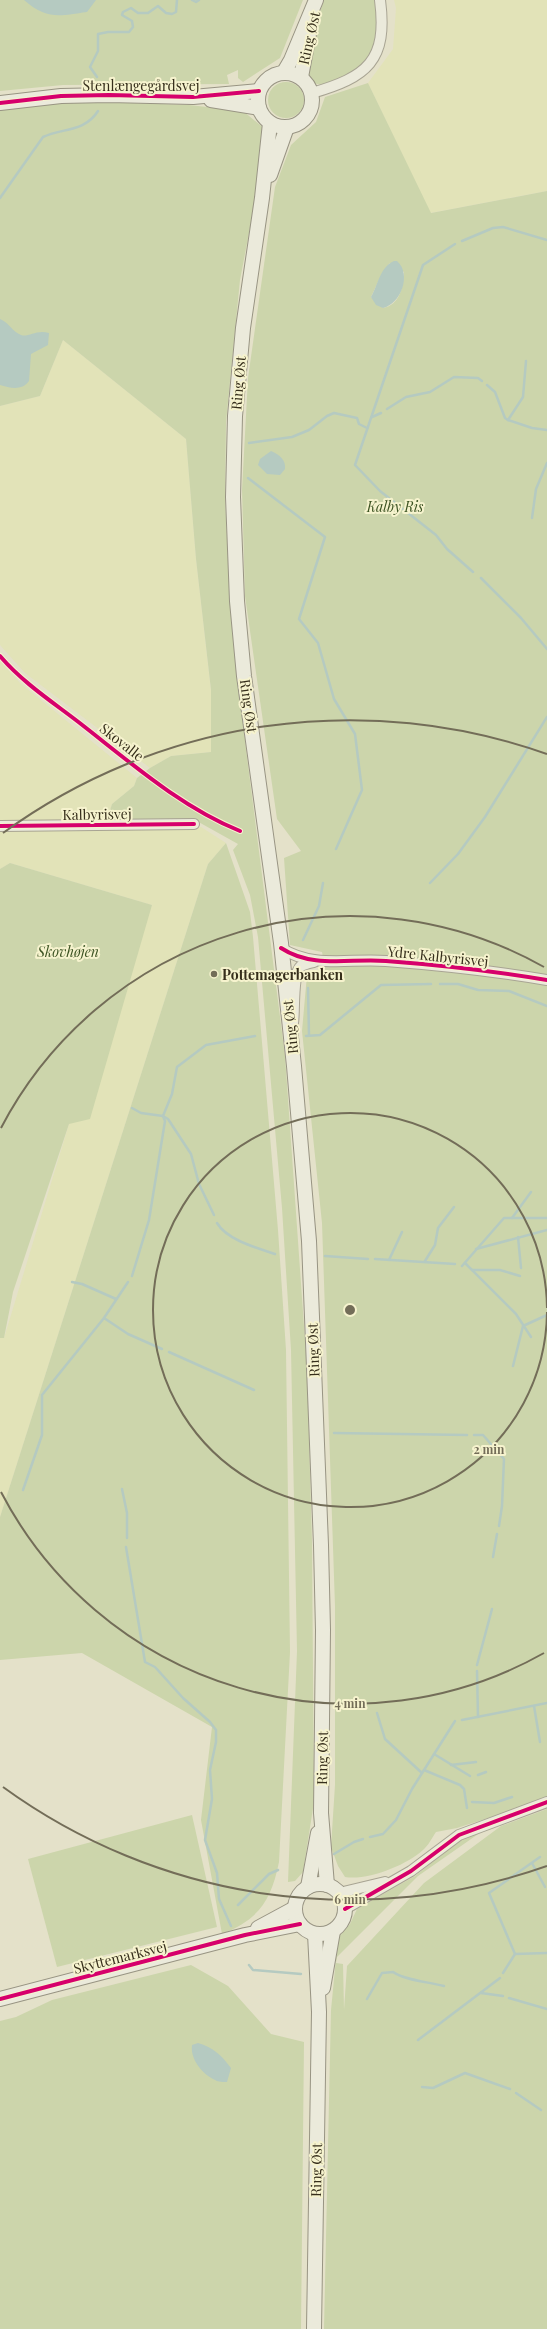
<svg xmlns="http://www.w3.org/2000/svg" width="547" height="2329" font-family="'Playfair Display',serif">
<rect width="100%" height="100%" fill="#e4e1c9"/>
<g fill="#e2e3b8">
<polygon points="394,0 547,0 547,191 430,213 368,83 393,49 396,8"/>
<polygon points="63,340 186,439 196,559 211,691 211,752 171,756 150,768 25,673 0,645 0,406 40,396"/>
<polygon points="0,661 21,684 137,778 134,786 112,804 107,820 0,820"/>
<polygon points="201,827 226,843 208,864 0,1517 0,1338 4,1338 69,1124 152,905 10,863 0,869 0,829"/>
</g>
<g fill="#ccd5ab" fill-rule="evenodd">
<polygon points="0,0 303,0 280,58 243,82 238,78 238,70 227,75 229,84 63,85 0,91"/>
<path d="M324 0H375C378 17 381 35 373 51 365 68 318 101 307 75 302 62 319 15 324 0Z"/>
<circle cx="286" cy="100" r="18"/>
<path d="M368 83 431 213 547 191V1799L457 1828 436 1832C432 1838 428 1846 423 1850 407 1865 367 1881 345 1877L338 1866 331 1847 335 1785V1606L322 1223 302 1031 307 975 325 968 322 952 290 945 284 858 301 851 277 819 245 596 242 490 248 378 275 187 291 145 316 122 325 97ZM390 263 404 272C403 287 400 305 383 308L371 297C377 285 381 273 390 263Z"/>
<polygon points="74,101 189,105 243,111 265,129 256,196 240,280 226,422 225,499 230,599 246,749 285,1056 307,1369 312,1542 314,1802 303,1872 295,1881 288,1882 297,1651 291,1350 282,1208 258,937 250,895 233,850 238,844 195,820 107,820 112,804 134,786 137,778 150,768 171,756 211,752 211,690 196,559 186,439 63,340 40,396 0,406 0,107"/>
<path d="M226 843 250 912 253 937 278 1230 286 1350 290 1652 279 1862C271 1901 259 1919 222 1934L201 1820 212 1727 82 1653 0 1660V1517L208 864Z"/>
<polygon points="10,863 152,905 90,1119 69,1124 13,1292 4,1338 0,1338 0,869"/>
<polygon points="547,1809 547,2329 324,2329 331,2010 338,1938 350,1924 357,1909 415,1876 461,1839 484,1830 418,1876 337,1957 336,1963 343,1964 344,2010 347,1966 424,1883 501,1826"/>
<polygon points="192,1815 217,1927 57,1967 28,1859"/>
<polygon points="191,1965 228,1986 271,2034 304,2042 301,2329 0,2329 0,2021 16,2017 52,2000"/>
</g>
<g fill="#b5cac1">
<path d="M24 0H96L87 12C59 16 47 20 24 0Z"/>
<path d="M394 261H397C412 274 401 304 383 308L376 305 371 297C378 285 380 267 394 261Z"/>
<path d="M0 319C8 322 13 332 21 335 28 338 36 329 49 333L48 345 31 354 29 381C22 391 10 388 0 385Z"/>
<path d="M271 451C280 455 286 460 285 469L280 475 267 474 258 465 260 459Z"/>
<path d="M198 2043C213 2047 222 2056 231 2068L227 2082C224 2082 218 2082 215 2080 202 2074 190 2059 192 2045Z"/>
</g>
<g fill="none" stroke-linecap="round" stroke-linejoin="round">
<g stroke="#b5cac1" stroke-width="2.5">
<polyline points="192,0 196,2 199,0"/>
<polyline points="97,77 90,67 98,51 98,34 108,32 129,32 133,27 132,21 122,15 123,12 131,8 138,13 148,13 158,6 166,13 172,14 176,12 177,0"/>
<path d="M0 198 43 137C62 128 85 132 98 111"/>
<polyline points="462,241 493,228 503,227 547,240"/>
<polyline points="455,244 423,265 355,465 380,491 436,535 447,549 473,572"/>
<polyline points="487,385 495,392 505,418 508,420 532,428 547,430"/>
<polyline points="387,409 406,397 430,392 454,377 478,378 482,381"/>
<polyline points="372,417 381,413"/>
<polyline points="508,420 523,397 526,361"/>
<polyline points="249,443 292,437 309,430 327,416 334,413 357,418 359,424 367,428"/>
<polyline points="248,478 325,537 299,619 318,643 334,699 355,734 362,790 336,849"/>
<polyline points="532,518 536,489 547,463"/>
<polyline points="481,578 521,618 547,649"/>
<polyline points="430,883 458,854 485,817 547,717"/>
<polyline points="303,940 319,906 323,883"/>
<polyline points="440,984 458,984 478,990 509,991 547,1006"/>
<polyline points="308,988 309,1035"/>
<polyline points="306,1036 320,1035 381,985 431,984"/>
<polyline points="132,1108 141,1113 163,1116 172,1094 177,1067 206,1045 255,1036"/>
<polyline points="163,1116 168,1119 191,1154 199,1184 214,1215"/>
<polyline points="512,1218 531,1192"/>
<path d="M217 1223C227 1240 257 1248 275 1254"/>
<polyline points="518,1237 521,1268"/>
<polyline points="476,1249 547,1230"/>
<polyline points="325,1256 368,1259"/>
<polyline points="375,1259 455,1264"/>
<polyline points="389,1260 402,1232"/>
<polyline points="425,1261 435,1245 438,1228 454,1207"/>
<polyline points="465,1263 516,1314 531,1337"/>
<polyline points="462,1266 504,1218 547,1218"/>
<polyline points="472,1270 500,1270 520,1276"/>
<polyline points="132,1276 149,1220 165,1121 163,1116"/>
<polyline points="72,1282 82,1284 116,1299"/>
<polyline points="104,1318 128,1334 162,1349"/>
<polyline points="169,1352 254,1390"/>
<polyline points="513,1366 523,1326 547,1315"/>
<polyline points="334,1433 467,1435"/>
<polyline points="474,1435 483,1435 504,1459 502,1506 499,1526"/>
<polyline points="122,1489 127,1513 127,1538"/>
<polyline points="23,1490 42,1435 42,1395 104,1318 128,1282"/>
<polyline points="126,1547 145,1662 155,1667 183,1698 210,1722 216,1730 216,1742 210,1770 212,1799 205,1840 217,1873 219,1899 231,1926"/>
<polyline points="493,1557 497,1534"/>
<polyline points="477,1665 492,1609"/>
<polyline points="477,1671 478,1717"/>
<polyline points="534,1706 540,1742"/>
<polyline points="377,1713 385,1739 422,1773"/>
<polyline points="462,1720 547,1703"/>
<polyline points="434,1754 470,1776"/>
<polyline points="451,1765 476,1762"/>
<polyline points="424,1770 460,1785 464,1789 467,1808"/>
<polyline points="478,1775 486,1772"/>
<polyline points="472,1802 494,1803 512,1797"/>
<polyline points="370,1837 383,1834 396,1820 412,1789 455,1721"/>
<polyline points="334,1854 354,1842 363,1839"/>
<polyline points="532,1863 545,1887"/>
<polyline points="238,1905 269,1874 278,1870"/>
<polyline points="515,1954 489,1893 540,1857"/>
<polyline points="249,1965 253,1970 301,1974"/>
<polyline points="503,1973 515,1954 547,1953"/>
<polyline points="481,1993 503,1996"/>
<polyline points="509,1998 547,2009"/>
<path d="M367 1999 382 1973 393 1972C404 1980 429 1982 444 1986"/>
<polyline points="418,2040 500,1978"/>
<polyline points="422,2087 433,2088 465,2073 510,2089"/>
<polyline points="516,2093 541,2110"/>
</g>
<defs>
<g id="street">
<path d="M312 93C367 77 388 61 380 0"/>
<polyline points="0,826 194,824"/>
<path d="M281 948C313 969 350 958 386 961 439 965 494 971 547 980"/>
<path d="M293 1023C295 1011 292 973 301 966 305 964 310 963 314 962"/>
<polyline points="339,1893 385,1882"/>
<polyline points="345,1909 411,1871 459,1835 547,1802"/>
</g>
<g id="secondary">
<polyline points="284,72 291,60 316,0"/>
<circle cx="285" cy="100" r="27"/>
<polyline points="301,77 309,34"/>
<polyline points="211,100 259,108"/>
<polyline points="0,103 61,96 109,95 193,97 259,91"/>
<polyline points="270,123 262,198 243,328 235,416 233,497 237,601 244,676 281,943 294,1066 309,1241 321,1545 323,1630 321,1813 327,1885"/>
<polyline points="270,175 287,127"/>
<circle cx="320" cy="1909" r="25"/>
<polyline points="308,1887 318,1833"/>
<polyline points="258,1928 295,1908"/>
<polyline points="323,1988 333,1931"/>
<polyline points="0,1999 245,1935 300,1924"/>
<polyline points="314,2329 319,2012 315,1934"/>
</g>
</defs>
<use href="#street" stroke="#a8a493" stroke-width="12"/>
<use href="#secondary" stroke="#989483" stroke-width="16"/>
<use href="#street" stroke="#ebeadb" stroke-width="10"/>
<use href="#secondary" stroke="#ebeadb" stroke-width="14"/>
<defs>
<g id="cycleway">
<polyline points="0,103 61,96 109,95 193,97 259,91"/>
<path d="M0 656C23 683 54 703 81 724 131 763 181 807 240 831"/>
<polyline points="0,826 194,824"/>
<path d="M281 948C313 969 350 958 386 961 439 965 494 971 547 980"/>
<polyline points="345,1909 411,1871 459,1835 547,1802"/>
<polyline points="0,1999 245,1935 300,1924"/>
</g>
</defs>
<use href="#cycleway" stroke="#f6f3ce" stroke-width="6"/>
<use href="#cycleway" stroke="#d6006c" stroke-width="4"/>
</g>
<g fill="none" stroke="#736d58" stroke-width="2">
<path d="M547 1312A197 197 0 1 1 547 1308"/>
<path d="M544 1653A394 394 0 0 1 1 1492M1 1128A394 394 0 0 1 544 967"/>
<path d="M547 1866A590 590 0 0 1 3 1787M3 833A590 590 0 0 1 547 754"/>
</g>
<circle fill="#736d58" stroke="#f6f3ce" stroke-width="1.5" cx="214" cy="974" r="4"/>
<g text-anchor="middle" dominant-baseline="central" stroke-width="4" stroke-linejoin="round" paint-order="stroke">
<g font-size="14" fill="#362e1b" stroke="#f6f3ce">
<text transform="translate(309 38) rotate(-77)">Ring Øst</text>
<text x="141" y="85">Stenlængegårdsvej</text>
<text transform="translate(238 383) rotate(-85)">Ring Øst</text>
<text transform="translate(249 706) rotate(82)">Ring Øst</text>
<text transform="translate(122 742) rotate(38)">Skovalle</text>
<text transform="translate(97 814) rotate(-1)">Kalbyrisvej</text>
<text transform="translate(438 956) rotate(6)">Ydre Kalbyrisvej</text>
<text transform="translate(290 1027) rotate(-96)">Ring Øst</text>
<text transform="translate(313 1350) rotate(-92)">Ring Øst</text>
<text transform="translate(322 1758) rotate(-89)">Ring Øst</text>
<text transform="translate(120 1957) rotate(-14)">Skyttemarksvej</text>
<text transform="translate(316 2170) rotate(-89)">Ring Øst</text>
</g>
<g font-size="14" font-style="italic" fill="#3c5322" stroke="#f6f3ce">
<text x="395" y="506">Kalby Ris</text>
<text x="68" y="951">Skovhøjen</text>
</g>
<g font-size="14" font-weight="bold" fill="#362e1b" stroke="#f6f3ce" text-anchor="start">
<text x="222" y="974">Pottemagerbanken</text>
</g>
</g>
<circle cx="350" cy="1310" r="6" fill="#736d58" stroke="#f6f3ce" stroke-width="2"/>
<g font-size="12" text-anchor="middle" font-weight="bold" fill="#736d58" stroke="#f6f3ce" stroke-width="4" stroke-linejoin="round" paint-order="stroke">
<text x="489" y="1454">2 min</text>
<text x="350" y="1708">4 min</text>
<text x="350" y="1904">6 min</text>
</g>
</svg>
